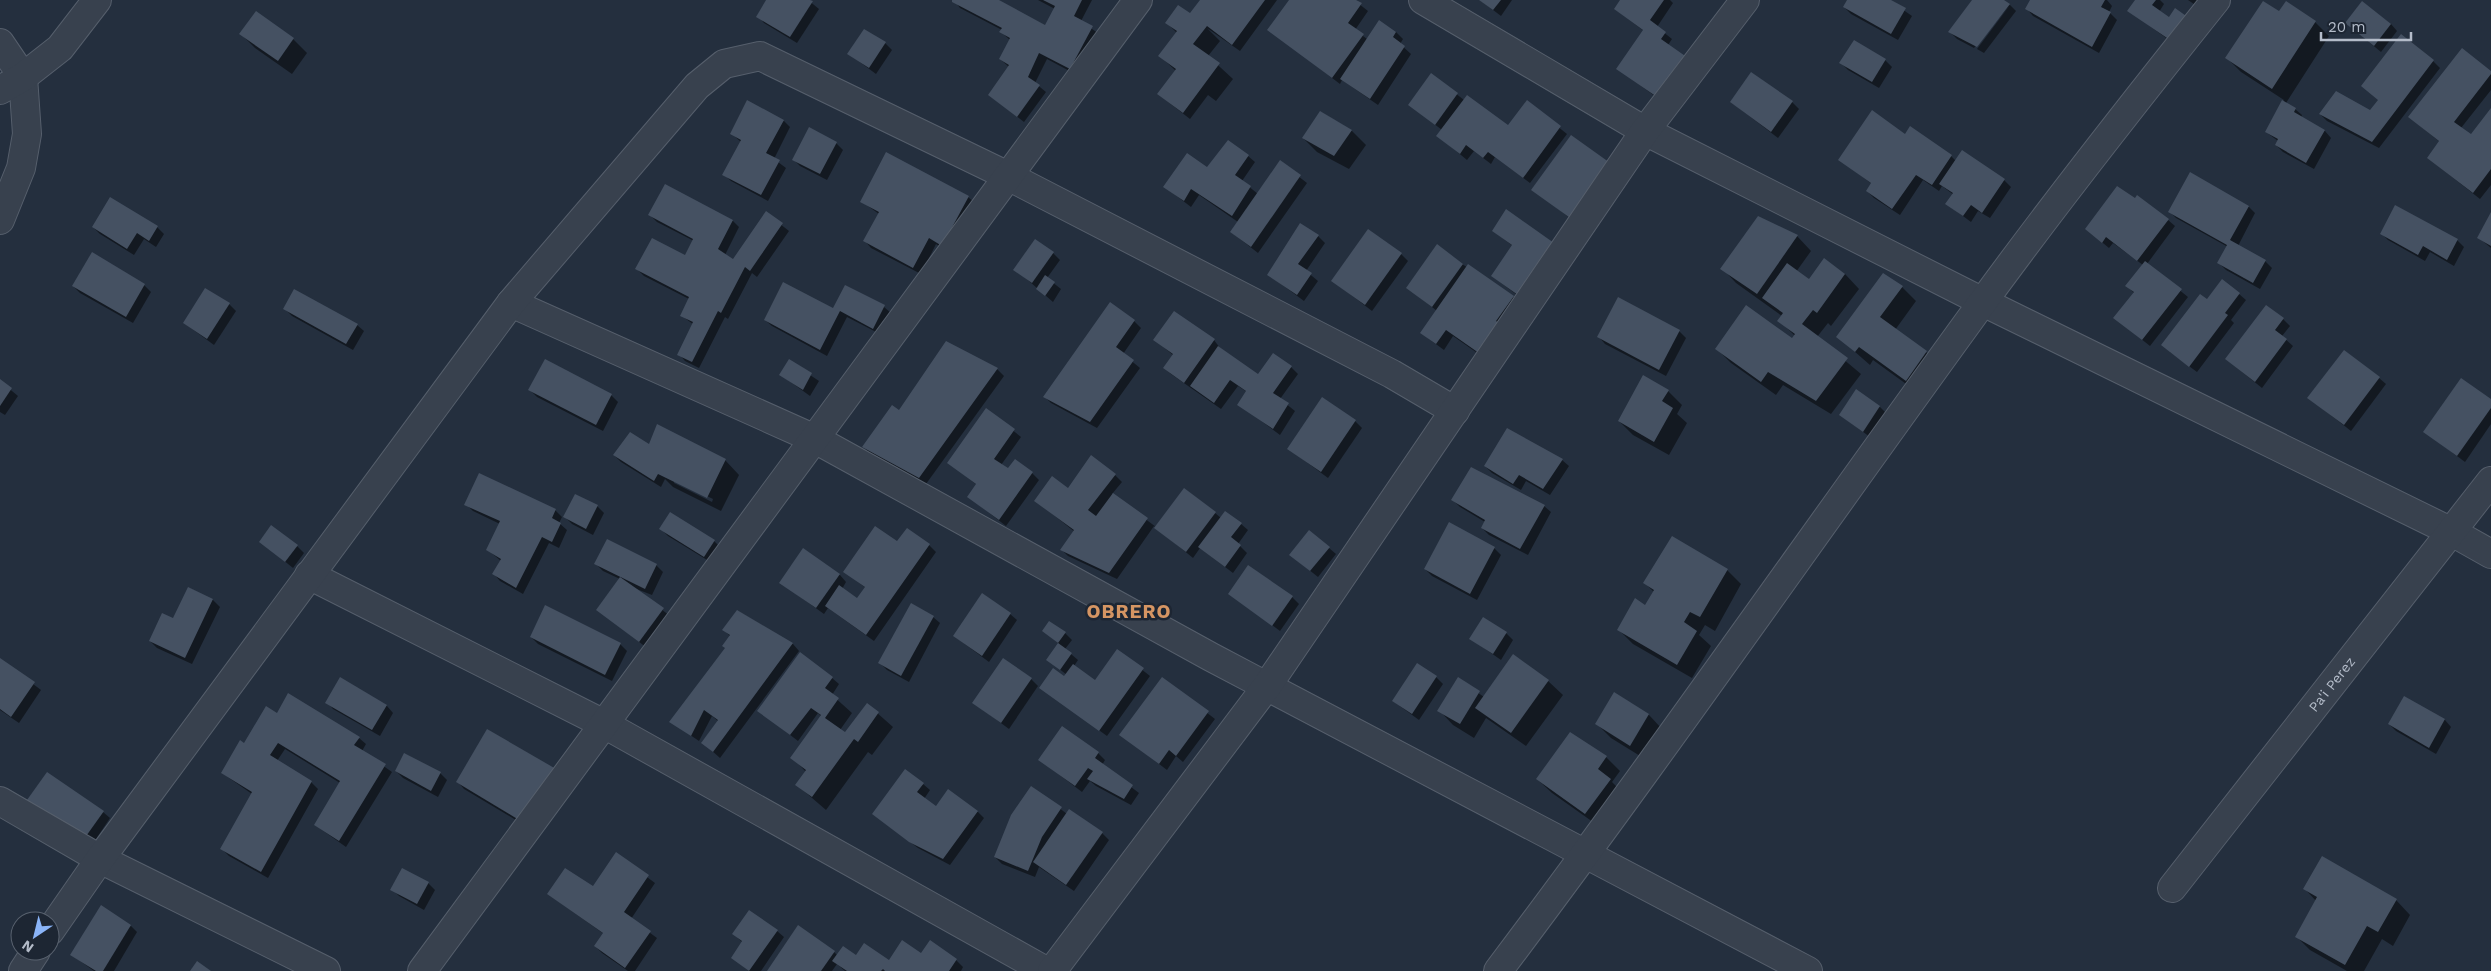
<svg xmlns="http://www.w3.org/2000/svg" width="2491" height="971" font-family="'Work Sans',sans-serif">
<rect width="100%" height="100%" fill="#242f3e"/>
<g fill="#0007" fill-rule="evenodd">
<polygon points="768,0 808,0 819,9 797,43 764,23 758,16"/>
<polygon points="954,0 996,0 1046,26 1055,9 1038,0 1092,0 1081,21 1099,34 1077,75 1047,59 1035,83 1046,92 1024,122 989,95 1009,67 1000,59 1010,40 1001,32 1002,30 960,8"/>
<polygon points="1201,0 1277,0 1240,51 1207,28 1220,41 1208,56 1233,79 1216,101 1208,95 1190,119 1158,94 1176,71 1160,56 1177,33 1167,23 1195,19"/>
<polygon points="1291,0 1354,0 1368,11 1355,30 1367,39 1396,32 1403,39 1400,44 1411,54 1378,105 1342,80 1340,84 1269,30"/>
<polygon points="1480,0 1512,0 1501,16"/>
<polygon points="1622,0 1670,0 1673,3 1657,27 1672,39 1668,45 1667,105 1618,69 1644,31 1615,9"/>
<polygon points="1848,0 1889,0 1912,16 1898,40 1851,14 1844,7"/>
<polygon points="1973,0 2001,0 2010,5 1974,48 1957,39 1950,32"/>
<polygon points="2032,0 2107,0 2112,6 2109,12 2117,20 2099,53 2033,16 2027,9"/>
<polygon points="2136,0 2160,0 2164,4 2159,12 2170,19 2180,48 2129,11"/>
<polygon points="2188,0 2226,0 2213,17"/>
<polygon points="2286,3 2315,22 2329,36 2286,103 2295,109 2302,115 2301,118 2325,131 2331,138 2314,169 2283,152 2276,145 2278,141 2266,132 2284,100 2241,72 2227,58 2279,13"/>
<polygon points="2010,5 2016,11 1984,53 1977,49"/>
<polygon points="2346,23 2391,24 2397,31 2381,52"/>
<polygon points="241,34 293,39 307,53 292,74 255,48"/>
<polygon points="885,43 892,50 876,74 849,54"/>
<polygon points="1885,60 1892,67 1879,88 1848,70 1841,63"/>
<polygon points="2433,61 2440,68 2379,148 2327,121 2320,114 2371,112 2379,101"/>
<polygon points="2491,72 2491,90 2461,128 2471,136 2491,110 2491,185 2480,199 2428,158 2440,142 2409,117"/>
<polygon points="1432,75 1464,100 1508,127 1527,102 1567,134 1530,183 1495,157 1491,164 1474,151 1467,160 1438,136 1442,130 1410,105"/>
<polygon points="1731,102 1792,102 1799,109 1778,138"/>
<polygon points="1321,112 1352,131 1366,145 1349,169 1317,152 1303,138"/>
<polygon points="784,121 790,127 774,159 786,168 768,201 731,181 724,174 741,142 731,133"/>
<polygon points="1906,135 1951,156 1956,161 2004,180 2011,187 1990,218 1978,211 1971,222 1947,204 1954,195 1942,186 1939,191 1923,180 1900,215 1874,198 1867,191 1872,184 1840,160"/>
<polygon points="1571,136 1580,226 1533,189"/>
<polygon points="836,143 843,150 827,180 800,166 794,160"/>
<polygon points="1248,156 1255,162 1242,181 1258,194 1280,162 1307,183 1258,253 1231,232 1238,222 1199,195 1191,207 1165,187"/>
<polygon points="968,197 975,203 949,252 936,244 921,274 871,248 865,241 879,214 861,201"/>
<polygon points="2249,207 2255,213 2238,246 2265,261 2272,268 2260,289 2226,270 2219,263 2228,247 2176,218 2170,212"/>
<polygon points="1507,211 1525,301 1492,276 1513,246 1493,231"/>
<polygon points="766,213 789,231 757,277 752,273 728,319 725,317 699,368 685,361 679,354 694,325 681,315 689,299 644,276 637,269 686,256 694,241 657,222 650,215 733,221 739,227 725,255 733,261"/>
<polygon points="2491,215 2491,248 2478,237"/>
<polygon points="1759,218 1797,236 1811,251 1796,272 1809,281 1845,274 1859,289 1831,326 1828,323 1817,337 1861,374 1831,414 1783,385 1776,395 1731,363 1717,349 1793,340 1795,336 1779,320 1782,316 1736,283 1722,268"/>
<polygon points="2168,220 2175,226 2147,264 2188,297 2150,346 2115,318 2134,293 2127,286 2143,265 2113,243 2109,248 2086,229"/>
<polygon points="93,227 157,227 164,234 156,247 144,239 134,255 100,234"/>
<polygon points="2381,233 2457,240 2464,247 2454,266 2430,252 2425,261 2388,240"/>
<polygon points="1318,236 1325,243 1306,271 1318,281 1304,301 1269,275"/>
<polygon points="1053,253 1060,260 1047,278 1061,289 1053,302 1015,269"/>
<polygon points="1401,254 1408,261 1372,311 1333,281"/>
<polygon points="1462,264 1513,297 1520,303 1493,364 1453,336 1444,350 1429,339 1422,332 1437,311 1408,288"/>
<polygon points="144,285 151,292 133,323 80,293 73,286"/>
<polygon points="1902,287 1916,301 1895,330 1926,352 1940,367 1920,394 1873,360 1870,365 1838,337"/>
<polygon points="2239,294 2246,300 2231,320 2234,323 2197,372 2170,352 2207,301"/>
<polygon points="229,304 236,311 214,345 184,323"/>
<polygon points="884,307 891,313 880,334 847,317 827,356 772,326 765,320 833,310"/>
<polygon points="285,309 357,325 364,331 353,350 292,316"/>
<polygon points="2283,319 2290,326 2282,336 2293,346 2262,388 2226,359"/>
<polygon points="1134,321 1141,328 1123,354 1140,368 1097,428 1051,403 1045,397"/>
<polygon points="1679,331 1686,338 1666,376 1605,344 1599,337"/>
<polygon points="1155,340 1214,340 1220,348 1259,376 1291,367 1298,374 1280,399 1295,411 1280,435 1239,404 1247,392 1238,386 1221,409 1171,374 1164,368 1173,355"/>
<polygon points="789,361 819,381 810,396 781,375"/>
<polygon points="997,369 1004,376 926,484 870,454 864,447 899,412"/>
<polygon points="2379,378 2386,384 2351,431 2309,398"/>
<polygon points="0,381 18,396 5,415 0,412"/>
<polygon points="530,390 611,395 618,402 603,431 537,397"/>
<polygon points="1668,391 1682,405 1677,414 1687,423 1669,455 1633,435 1619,421"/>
<polygon points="2491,400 2491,424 2465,462 2425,432"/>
<polygon points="1880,407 1886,413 1870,437 1840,415"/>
<polygon points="987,410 1021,437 1001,465 1008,470 1032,473 1039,480 1006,526 969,497 977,485 949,463"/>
<polygon points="1355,421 1362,428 1328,478 1289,449"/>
<path d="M649 446 725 460 739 475 721 511 673 487 665 479 661 487 621 462 614 455ZM674 480 713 499 712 502 674 483Z"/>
<polygon points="1562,460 1569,466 1550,495 1526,481 1521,490 1492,473 1485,466"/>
<polygon points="1115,475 1122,482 1112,494 1156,527 1215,513 1221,518 1241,524 1248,530 1238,544 1247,553 1233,573 1200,548 1193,558 1154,526 1117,579 1068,556 1062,550 1075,532 1036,501"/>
<polygon points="1453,500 1544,506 1551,512 1528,555 1489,535 1482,528 1485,522 1460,507"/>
<polygon points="466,504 555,510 562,517 559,523 567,530 559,548 549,543 523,594 500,581 494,574 501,561 488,550 500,524 473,511"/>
<polygon points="597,506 604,513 593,535 572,524 565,517"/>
<polygon points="661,529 714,541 721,548 712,563 668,536"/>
<polygon points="261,542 297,546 304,553 293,568"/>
<polygon points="897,543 929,545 936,552 874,641 828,608 824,614 781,583 803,550 840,575 846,582 842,589 858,600 866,588 845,572"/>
<polygon points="1329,548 1336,554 1318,577 1298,561"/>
<polygon points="1494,548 1501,555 1477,600 1432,576 1425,569"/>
<polygon points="596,564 656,565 663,572 652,595 634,588 670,616 647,648 598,610 620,579 603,571"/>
<polygon points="1727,570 1741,584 1715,631 1705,625 1699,635 1711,646 1692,678 1633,644 1619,630 1645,607 1654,592 1645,583"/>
<polygon points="189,588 213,600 220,607 192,664 157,648 150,641 174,619"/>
<polygon points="1230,594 1292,597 1299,604 1280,631"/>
<polygon points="738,611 793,644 799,651 720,758 702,742 718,721 712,716 699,741 671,722 726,648 731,637 724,630"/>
<polygon points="1010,614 1017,620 989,662 954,636"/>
<polygon points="933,617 940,623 909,682 887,670 880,663"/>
<polygon points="1044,631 1065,633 1072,640 1065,649 1078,660 1074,666 1095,681 1117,650 1150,676 1107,736 1041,688 1067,675 1048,660 1059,644"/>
<polygon points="1506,633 1513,640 1501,660 1471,639"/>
<polygon points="531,637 620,644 627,651 612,681 538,644"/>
<polygon points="0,659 41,690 19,723 0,710"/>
<polygon points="1436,677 1443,684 1419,720 1393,701"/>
<polygon points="832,678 839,684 832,695 852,713 840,730 845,734 867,704 893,727 872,755 868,752 826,810 797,785 806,772 792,757 822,717 818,713 798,741 759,711"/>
<polygon points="340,679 387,706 393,713 380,736 333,709 327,702"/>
<polygon points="1031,679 1038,686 1009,729 974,703"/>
<polygon points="1163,679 1215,719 1183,762 1176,756 1167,770 1121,735"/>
<polygon points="1458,679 1484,697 1548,681 1563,695 1526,746 1486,718 1474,738 1453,725 1439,710"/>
<polygon points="1615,694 1649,715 1663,730 1645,759 1611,738 1596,723"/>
<polygon points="2405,698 2445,720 2451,727 2436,754 2396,731 2389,724"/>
<polygon points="277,714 359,738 366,744 362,751 392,772 346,847 315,825 340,783 285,749 277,761 311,782 318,789 268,878 229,856 222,849 252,794 222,773 245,744"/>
<polygon points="488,731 531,829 464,789 458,782"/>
<polygon points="1098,753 1105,760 1102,765 1139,793 1131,805 1096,786 1090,781 1082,792 1040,760"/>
<polygon points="405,754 440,773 447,780 438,797 403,778 396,771"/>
<polygon points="1606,757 1620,771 1612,782 1624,794 1600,827 1552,793 1537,779"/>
<polygon points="923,784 930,790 924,799 936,807 978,812 984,818 950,865 918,848 873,814"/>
<polygon points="1032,787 1067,814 1102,833 1109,840 1074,891 1039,867 1035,877 1002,864 995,857"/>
<polygon points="29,800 103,812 110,818 92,845"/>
<polygon points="616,854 655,883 631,919 657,938 635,971 628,971 602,953 595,946 604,934 548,894 593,888"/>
<polygon points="2322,858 2396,900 2410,915 2393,946 2382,939 2364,971 2347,971 2310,950 2296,936 2316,901 2305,889"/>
<polygon points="428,883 435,890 424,910 399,896 392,889"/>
<polygon points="131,926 137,932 114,971 94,971 72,955"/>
<polygon points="777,931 784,937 761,971 749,971 733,958 743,943 734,934"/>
<polygon points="930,942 956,960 963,967 961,971 845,971 837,964 832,971 768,971 834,952 838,956 889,962 921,955"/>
</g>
<g fill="#455162">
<polygon points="766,0 810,0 813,1 790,37 756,17"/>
<polygon points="952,0 999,0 1045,25 1055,6 1043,0 1082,0 1074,16 1093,26 1070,69 1039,53 1028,77 1040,85 1017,117 988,95 1009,65 999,59 1010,38 999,32 1002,28 952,2"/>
<polygon points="1200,0 1265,0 1232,45 1207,26 1193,44 1220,63 1183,113 1157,94 1176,69 1158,56 1177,31 1165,23 1178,5 1190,13"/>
<polygon points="1289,0 1356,0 1362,3 1348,23 1364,34 1332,78 1267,30"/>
<polygon points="1479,0 1501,0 1493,10"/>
<polygon points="1620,0 1664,0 1650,20 1666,32 1661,39 1688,58 1660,99 1616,69 1643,30 1614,9"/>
<polygon points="1847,0 1891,0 1906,8 1891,34 1843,7"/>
<polygon points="1972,0 2004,0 2010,4 1977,47 1948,32"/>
<polygon points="2030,0 2105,0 2101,7 2111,12 2092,47 2025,9"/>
<polygon points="2135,0 2156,0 2152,5 2169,17 2175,8 2189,18 2173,42 2127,11"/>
<polygon points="2263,1 2279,11 2286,1 2316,21 2272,89 2225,58"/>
<polygon points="2362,1 2391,24 2374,46 2345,23"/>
<polygon points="256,11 294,38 278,61 239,34"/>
<polygon points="1379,20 1396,32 1393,37 1405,46 1370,99 1340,79"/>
<polygon points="864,29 886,42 869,68 847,54"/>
<polygon points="2401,34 2434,60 2372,142 2319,114 2336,91 2370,110 2378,100 2361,86"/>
<polygon points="1854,40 1886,59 1872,82 1839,63"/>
<polygon points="2462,48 2491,71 2491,74 2454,122 2471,134 2491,108 2491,169 2473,193 2427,158 2439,141 2408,117"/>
<polygon points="1751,72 1793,101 1771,132 1730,102"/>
<polygon points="1431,73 1458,93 1435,125 1408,105"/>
<polygon points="1467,95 1508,125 1527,100 1561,126 1523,178 1488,152 1483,158 1466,145 1460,154 1436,136"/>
<polygon points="747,100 784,120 766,153 780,160 761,195 722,175 741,140 730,134"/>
<polygon points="2282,100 2296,108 2294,112 2325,130 2306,163 2275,145 2278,139 2265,132"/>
<polygon points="1872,110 1905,134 1910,126 1952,155 1932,185 1916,175 1892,209 1866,191 1871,183 1838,160"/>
<polygon points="1320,111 1352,130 1334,156 1302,138"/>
<polygon points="809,127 837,142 820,174 792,160"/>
<polygon points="1571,135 1613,165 1573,220 1531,190"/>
<polygon points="1228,140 1249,155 1235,175 1251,186 1232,216 1191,189 1184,201 1163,187 1187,153 1207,167"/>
<polygon points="1962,150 2005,179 1982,213 1971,205 1963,216 1945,204 1953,193 1939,184"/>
<polygon points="886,152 969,196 942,246 929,238 913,268 863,241 879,212 860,202"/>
<polygon points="1280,160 1301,175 1251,247 1230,232"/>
<polygon points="2190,172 2249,206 2230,240 2266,260 2253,283 2217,263 2227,245 2168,212"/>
<polygon points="665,184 733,220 718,249 733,259 766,211 783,223 750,271 745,267 721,313 718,311 692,362 677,355 693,322 680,316 689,297 635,269 652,238 685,255 693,239 648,215"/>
<polygon points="2117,186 2135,198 2137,195 2169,219 2137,261 2106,237 2102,243 2085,229"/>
<polygon points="110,197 158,226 149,241 137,233 127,249 92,227"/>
<polygon points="2395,205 2458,239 2447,260 2423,246 2418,255 2380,234"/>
<polygon points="1506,209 1554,243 1518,295 1491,276 1512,245 1492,231"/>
<polygon points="2491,212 2491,246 2477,238"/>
<polygon points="1758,216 1798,235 1757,294 1720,269"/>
<polygon points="1300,223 1319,235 1298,264 1312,273 1297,295 1267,275"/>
<polygon points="1368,229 1402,253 1365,305 1331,281"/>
<polygon points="1035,239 1054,252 1032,283 1013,270"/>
<polygon points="1437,244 1463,264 1432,307 1406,288"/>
<polygon points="92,252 145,284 126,317 72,286"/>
<polygon points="1824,258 1845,274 1817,313 1813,310 1802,324 1848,358 1816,401 1768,372 1761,382 1715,349 1746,305 1792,338 1795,334 1777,321 1783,313 1762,298 1787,263 1809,279"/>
<polygon points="2145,261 2182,289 2142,340 2113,318 2134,292 2125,286"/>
<polygon points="1468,264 1514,296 1496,321 1507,329 1486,358 1446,330 1436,344 1420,333"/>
<polygon points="1883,273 1903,286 1880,317 1927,351 1906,381 1859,347 1855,352 1836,337"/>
<polygon points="1045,275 1055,282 1045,296 1036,289"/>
<polygon points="2222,279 2240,293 2225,313 2228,315 2189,367 2161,345 2200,294 2207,299"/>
<polygon points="783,282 833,308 845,285 885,305 873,329 840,311 820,350 764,320"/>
<polygon points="205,288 230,303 207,339 183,323"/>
<polygon points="294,289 358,324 346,344 283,309"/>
<polygon points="1618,297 1680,330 1659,370 1597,337"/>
<polygon points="1110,302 1135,320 1116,347 1134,360 1090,422 1043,397"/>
<polygon points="2266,305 2284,318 2275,330 2287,339 2255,382 2225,359"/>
<polygon points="1174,311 1215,339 1184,383 1163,368 1173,354 1153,340"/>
<polygon points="946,341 998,368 919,478 862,447 892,405 899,410"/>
<polygon points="1218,346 1258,374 1273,353 1292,366 1273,393 1289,403 1273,429 1237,405 1246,391 1230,380 1214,403 1190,386"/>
<polygon points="2344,350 2380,377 2344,425 2307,398"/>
<polygon points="545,359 612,394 596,425 528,390"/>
<polygon points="789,359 812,373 803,390 779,375"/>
<polygon points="1643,375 1669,390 1662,401 1673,408 1654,442 1618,421"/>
<polygon points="2461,378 2491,399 2491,408 2457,456 2423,432"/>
<polygon points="0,379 12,388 0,406"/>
<polygon points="1856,389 1880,406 1863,432 1839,415"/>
<polygon points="1322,397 1356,420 1321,472 1287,449"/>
<polygon points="986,408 1015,429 994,459 1008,468 1015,459 1033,472 999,520 967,497 976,484 947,463"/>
<polygon points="657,424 726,459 707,498 658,474 654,481 613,455 630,432 649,444"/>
<polygon points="1507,428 1563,459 1543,489 1519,475 1513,484 1484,466"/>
<polygon points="1091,455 1116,474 1088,510 1096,516 1113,493 1148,518 1109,573 1060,550 1074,530 1034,501 1052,476 1068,488"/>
<polygon points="1471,467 1545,505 1520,549 1481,528 1485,520 1451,500"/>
<polygon points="479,473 556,509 552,518 561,523 552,542 542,537 516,588 492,574 501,559 486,550 500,521 464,505"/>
<polygon points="1184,488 1216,512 1186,552 1154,528"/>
<polygon points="575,494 598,505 586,529 563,517"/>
<polygon points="1225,511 1242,523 1231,537 1241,545 1225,567 1198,547"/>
<polygon points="670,512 715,540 704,557 659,529"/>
<polygon points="1449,522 1495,547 1470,594 1424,569"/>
<polygon points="271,525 298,545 285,562 259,542"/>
<polygon points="875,526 897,541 907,528 930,544 866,635 825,606 839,585 857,598 865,587 843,572"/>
<polygon points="1309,530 1330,547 1310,571 1289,555"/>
<polygon points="1672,536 1728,569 1700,617 1690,612 1684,622 1697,631 1677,665 1617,630 1635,598 1645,605 1654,590 1643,583"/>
<polygon points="607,539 657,564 645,589 594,564"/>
<polygon points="803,548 840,574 816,608 779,583"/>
<polygon points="1248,565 1293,596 1272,626 1228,594"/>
<polygon points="620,577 664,608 639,642 596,610"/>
<polygon points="188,587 213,599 185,658 149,641 162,613 173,618"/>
<polygon points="982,593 1011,613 982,656 953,636"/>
<polygon points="911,603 934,616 901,676 878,663"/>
<polygon points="545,605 621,643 605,675 530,637"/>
<polygon points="737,610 793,643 713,752 701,743 718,720 704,710 691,736 669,722 725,648 722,646 730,635 722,630"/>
<polygon points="1483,617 1507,632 1493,654 1469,639"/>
<polygon points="1049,621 1066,632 1058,643 1072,653 1060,670 1046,660 1058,643 1042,631"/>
<polygon points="1117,649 1144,668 1099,731 1039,688 1053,668 1064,676 1073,664 1095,680"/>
<polygon points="800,652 833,677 825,688 839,698 825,718 845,732 867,703 879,712 858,742 854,739 812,797 795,785 806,770 790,758 821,715 811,708 790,735 757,711"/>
<polygon points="1513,654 1549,680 1511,733 1475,708"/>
<polygon points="0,658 35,682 11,717 0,709"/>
<polygon points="1003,658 1032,678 1001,723 972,703"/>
<polygon points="1417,663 1437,676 1412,714 1392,701"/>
<polygon points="340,677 387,705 372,730 325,703"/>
<polygon points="1162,677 1209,711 1176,756 1169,750 1159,764 1119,735"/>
<polygon points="1458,677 1480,691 1460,724 1437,711"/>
<polygon points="1614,692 1649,714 1630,746 1595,724"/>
<polygon points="288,693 360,737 354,745 386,764 339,841 314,825 340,781 278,743 270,755 312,781 261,872 220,849 252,792 221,773 240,740 244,743 266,706 277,713"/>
<polygon points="2404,696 2445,719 2429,748 2388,724"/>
<polygon points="1062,726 1099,752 1095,758 1133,785 1124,799 1087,779 1093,771 1088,768 1075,786 1038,760"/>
<polygon points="487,729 556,769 524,823 456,782"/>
<polygon points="1570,732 1607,756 1598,769 1611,779 1585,814 1536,779"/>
<polygon points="404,753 441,772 431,791 395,771"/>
<polygon points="905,769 924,783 917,792 936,806 948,789 978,811 943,859 909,842 872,814"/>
<polygon points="47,772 104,811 84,839 27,800"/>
<polygon points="1031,786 1062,807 1042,837 1028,871 994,857 1011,815"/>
<polygon points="1069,809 1103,832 1066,885 1033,862"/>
<polygon points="616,852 649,875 624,912 651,931 625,968 594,946 603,933 547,894 565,868 593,886"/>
<polygon points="2322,856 2397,899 2378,932 2367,926 2345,965 2295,937 2317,897 2303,889"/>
<polygon points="402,868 429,882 417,904 390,890"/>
<polygon points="101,905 131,925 103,971 96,971 70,955"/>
<polygon points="749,910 778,930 749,971 731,958 742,941 732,934"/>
<polygon points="798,925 835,951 821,971 767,971"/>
<polygon points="902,940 921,953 930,940 957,959 949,971 885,971 883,969 881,971 847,971 832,961 843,946 856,955 864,943 889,960"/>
<polygon points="197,961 211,971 190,971"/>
</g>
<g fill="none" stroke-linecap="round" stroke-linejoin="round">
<defs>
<g id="minor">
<polyline points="1423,0 1645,131 1983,302 2452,532 2491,554"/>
<polyline points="0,43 23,77 27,134 21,168 0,220"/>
<polyline points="0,90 23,77 60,48 97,0"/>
<polyline points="511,303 815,439 1211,657 1808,971"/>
<polyline points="309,575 604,724 1046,971"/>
<polyline points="0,801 100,859 326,971"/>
<path id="s1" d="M2172 888 2491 481"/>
<polyline points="50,931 100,859 511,303 697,86 724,64 760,56 1008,176 1392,374 1455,411"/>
<polyline points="23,971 36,951"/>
<polyline points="422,971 1138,0"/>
<polyline points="1052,971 1267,686 1645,131 1745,0"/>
<path d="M1498 971C1664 751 1820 525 1982 303 2057 200 2136 100 2216 0"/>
</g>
</defs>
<use href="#minor" stroke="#565f6c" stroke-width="30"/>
<use href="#minor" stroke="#38414e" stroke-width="28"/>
</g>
<g text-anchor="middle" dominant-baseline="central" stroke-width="5" stroke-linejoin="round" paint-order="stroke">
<g font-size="14" fill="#b4bcc9" stroke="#1d2633">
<text stroke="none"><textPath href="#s1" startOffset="259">Pa'i Perez</textPath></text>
</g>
<g font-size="19" font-weight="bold" letter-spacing="1" fill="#d59563" stroke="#1d2633">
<text x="1129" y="611">OBRERO</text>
</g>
</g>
<g transform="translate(35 936) rotate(215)"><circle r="24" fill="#1d2633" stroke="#59626f"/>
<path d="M0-4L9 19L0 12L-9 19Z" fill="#8ab4f8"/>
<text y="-8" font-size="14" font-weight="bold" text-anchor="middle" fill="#b4bcc9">N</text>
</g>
<path d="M2321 32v8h90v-8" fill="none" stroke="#b4bcc9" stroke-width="2.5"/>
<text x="2328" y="32" font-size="15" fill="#b4bcc9" stroke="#1d2633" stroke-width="4" paint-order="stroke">20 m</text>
</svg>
